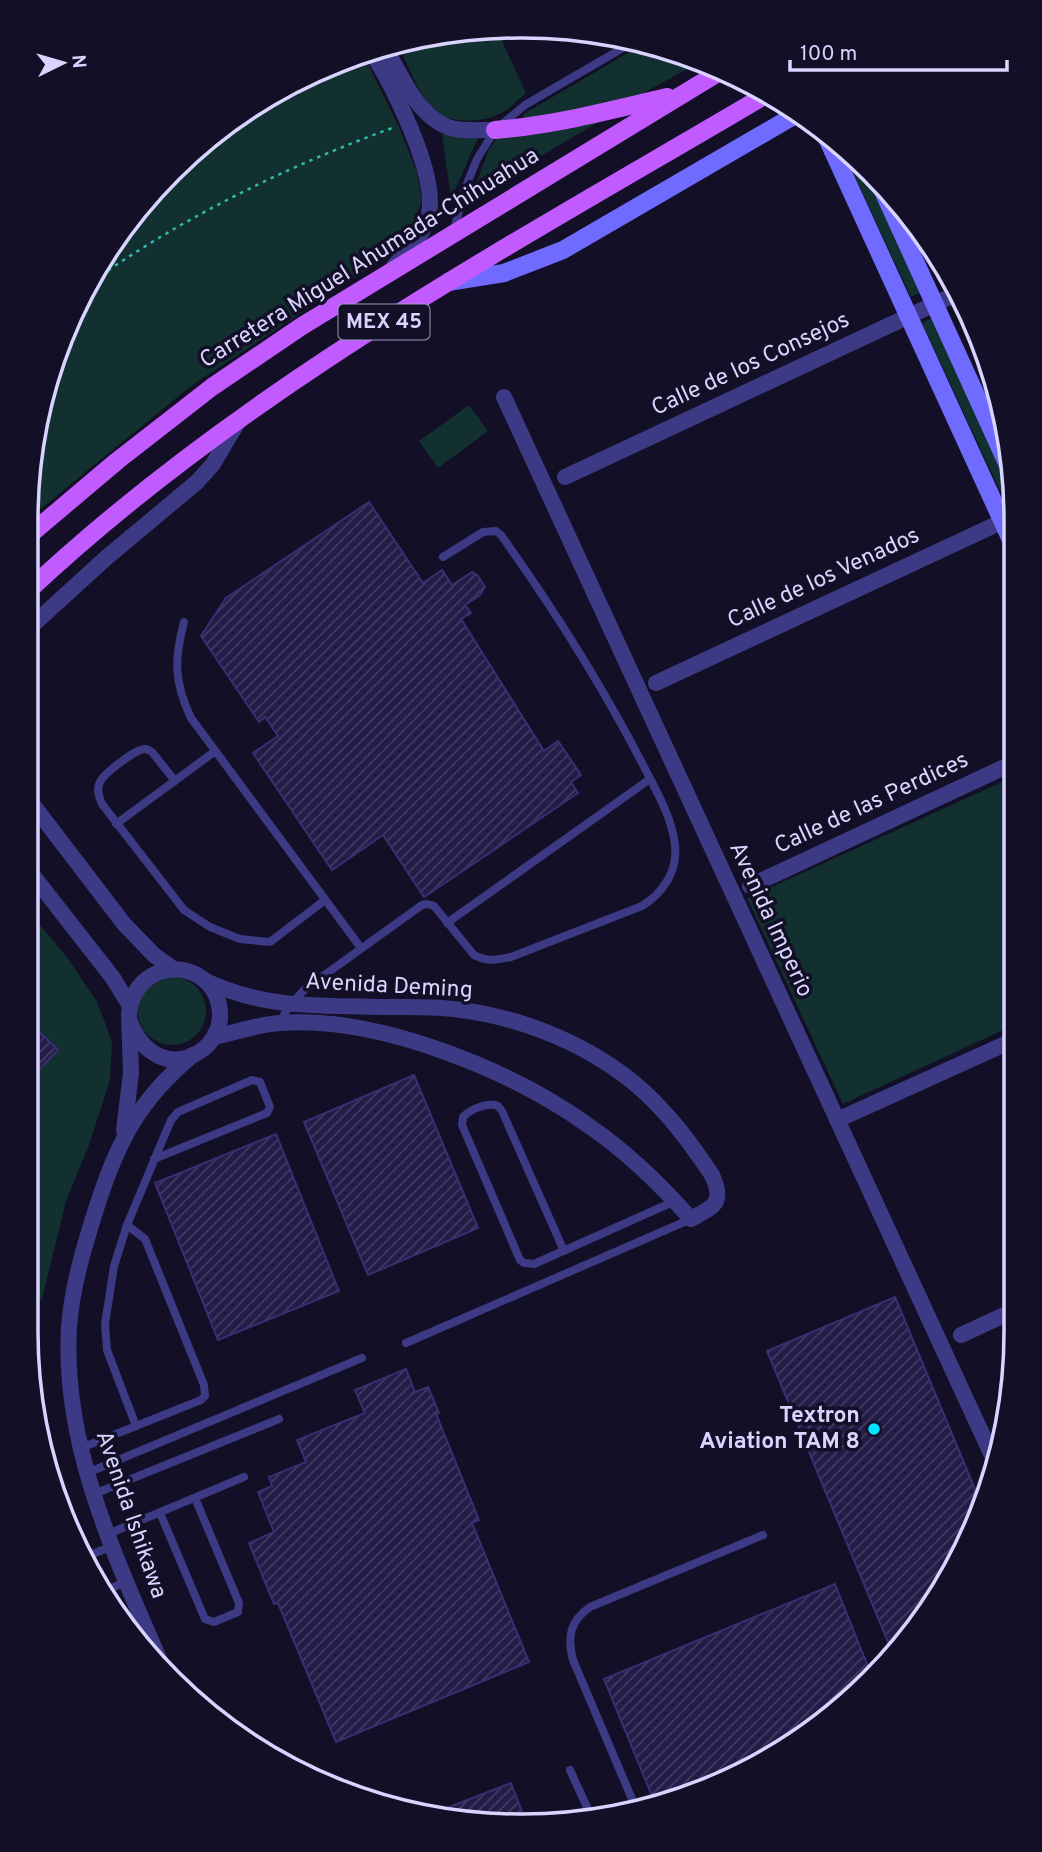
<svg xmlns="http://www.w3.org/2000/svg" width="1042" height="1852" font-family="Overpass,sans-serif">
<defs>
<pattern id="building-hatch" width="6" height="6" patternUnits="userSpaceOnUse" patternTransform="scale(1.75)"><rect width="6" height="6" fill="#241b47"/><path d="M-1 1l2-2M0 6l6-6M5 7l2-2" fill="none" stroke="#433b63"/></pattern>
</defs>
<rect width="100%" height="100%" fill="#130f26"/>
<g fill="#12302f">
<path d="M489 27 496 28 526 93C519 99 512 106 505 111 484 124 446 126 429 105 415 86 408 63 396 43Z"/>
<polygon points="643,44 680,53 700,62 642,94 528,121 522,115"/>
<polygon points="363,54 400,129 417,173 422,200 410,234 383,259 191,386 27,520 27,489 52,362 93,273 149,195 220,128 303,77"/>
<polygon points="602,120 471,197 489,149 499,136"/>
<polygon points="442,134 478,138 451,199"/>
<polygon points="842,149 862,164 922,292 911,297"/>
<polygon points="932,318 1012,489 1012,509 1009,510 922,323"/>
<polygon points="469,405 488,431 438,468 419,441"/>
<polygon points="1013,777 1014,1025 843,1104 747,898"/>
<polygon points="27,910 67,957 97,1002 112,1041 110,1080 89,1145 66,1201 42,1299 26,1306"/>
<circle cx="172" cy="1011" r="34"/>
</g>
<g fill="url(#building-hatch)" stroke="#3b2d73" stroke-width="2">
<polygon points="369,502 423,583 442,570 452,585 472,572 478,576 485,587 480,595 465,605 471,613 461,619 544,751 558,741 581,775 571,782 578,793 424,897 383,835 332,870 253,753 278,736 265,717 259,722 201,636 226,598"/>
<polygon points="27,1020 58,1050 27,1082"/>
<polygon points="414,1075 478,1228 368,1275 304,1122"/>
<polygon points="276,1134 339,1291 218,1340 155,1183"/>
<polygon points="895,1297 982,1506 949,1579 891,1649 767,1351"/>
<polygon points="406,1369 415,1392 428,1387 439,1413 436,1414 479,1520 472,1523 529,1662 336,1742 278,1603 274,1604 249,1543 274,1532 258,1492 272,1486 269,1477 306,1462 297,1440 365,1413 355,1390"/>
<polygon points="835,1584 871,1674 847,1703 710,1788 654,1801 604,1679"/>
<polygon points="511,1783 526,1822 434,1813"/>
</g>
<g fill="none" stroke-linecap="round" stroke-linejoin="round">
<path stroke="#2fb8b0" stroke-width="2.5" stroke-dasharray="3.5 5" stroke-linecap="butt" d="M87 285C181 218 287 166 395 127"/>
<g stroke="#3d3a85" stroke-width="8">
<polyline points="454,230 464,191 477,159 495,130 525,105 633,42"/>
<path d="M184 622C174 660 174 682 191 718L361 948"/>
<path d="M175 781 152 752C146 749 147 748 141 750 133 752 103 774 100 782 96 789 99 797 102 804L184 910 210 927 240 939 270 942 325 900"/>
<polyline points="116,824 214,752"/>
<polyline points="447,923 650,779"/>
<path d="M279 1023 290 1005 305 989 422 905 427 904 434 906 474 955C487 962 497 960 511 957L642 906C663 893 678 871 675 845 672 816 654 787 641 761 600 682 553 608 501 535L496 531 483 532 443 557"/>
<path d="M564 1251 502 1111 498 1106C487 1102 471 1109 463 1117L462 1125 520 1260 524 1263 534 1264 675 1201"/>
<polyline points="406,1343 691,1219"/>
<polyline points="136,1426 107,1350 105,1324 114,1266 127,1225 171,1120 178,1112 252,1080 260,1082 270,1107 267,1113 154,1159"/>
<polyline points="81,1448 201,1400 205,1396 204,1385 145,1239 127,1225"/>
<polyline points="87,1473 362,1358"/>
<polyline points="94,1494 279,1419"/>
<polyline points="160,1513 205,1619 214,1622 238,1612 239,1603 195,1498"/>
<polyline points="108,1534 244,1477"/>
<polyline points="88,1556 112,1546"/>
<polyline points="106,1590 126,1582"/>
<polyline points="570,1770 591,1816"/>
<path d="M635 1806 573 1660C567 1637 570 1621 590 1607L763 1535"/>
</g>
<g stroke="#3d3a85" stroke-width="16">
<path d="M384 46C402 75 418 121 455 129 468 131 482 130 495 130"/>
<path d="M371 51C393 86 437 173 429 213 425 235 408 250 394 266"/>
<polyline points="504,397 995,1462"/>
<polyline points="565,477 956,294"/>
<polyline points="27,630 106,558 197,482 213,464 238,422"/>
<polyline points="656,683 1012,517"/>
<polyline points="27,797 124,924 154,955 172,968"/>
<polyline points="27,868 113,978 130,1006"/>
<polyline points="750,886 1013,763"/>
<path d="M208 982C268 1009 316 1005 379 1007 404 1007 429 1006 454 1009 531 1018 612 1053 664 1112 682 1131 697 1153 712 1175 725 1204 714 1206 691 1219 661 1185 627 1152 589 1126 511 1070 379 1016 281 1023 259 1024 236 1032 214 1037"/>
<polyline points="837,1120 1014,1040"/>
<path d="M124 1130 131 1073 129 1014C136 950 222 958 220 1018 219 1030 212 1043 202 1050 171 1072 142 1053 130 1022"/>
<polyline points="961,1335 1015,1310"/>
<path d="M160 1661C115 1556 62 1445 69 1327 72 1287 84 1247 96 1209 117 1143 139 1099 193 1055"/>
</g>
<g stroke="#6f6bff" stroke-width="18">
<polyline points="826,136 1012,542"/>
<polyline points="878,180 1012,474"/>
<polyline points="448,282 504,273 563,250 797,114"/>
</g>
<g stroke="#c25bff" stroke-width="18">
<path d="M495 130C554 125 609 111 667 97"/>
<polyline points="27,537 117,461 212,387 302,326 721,71"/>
<path d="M27 592C246 386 512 245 769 93"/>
</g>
</g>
<circle fill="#00e5ff" stroke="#130f26" stroke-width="2.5" cx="874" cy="1429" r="7"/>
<g text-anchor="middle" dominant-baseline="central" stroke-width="7" stroke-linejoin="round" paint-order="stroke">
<rect fill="#130f26" stroke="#9e99be" stroke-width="2" x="338.5" y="304.5" width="91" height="35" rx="5"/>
<g font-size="21" font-weight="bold" fill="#d9d4ff">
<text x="384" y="322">MEX 45</text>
</g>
<g font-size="23" fill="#d9d4ff" stroke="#130f26">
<text transform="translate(370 259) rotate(-32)">Carretera Miguel Ahumada-Chihuahua</text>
<text transform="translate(751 365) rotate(-25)">Calle de los Consejos</text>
<text transform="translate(824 579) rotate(-25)">Calle de los Venados</text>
<text transform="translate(872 804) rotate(-25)">Calle de las Perdices</text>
<text transform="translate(770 920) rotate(65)">Avenida Imperio</text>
<text transform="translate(389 987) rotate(3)">Avenida Deming</text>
<text transform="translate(130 1515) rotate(71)">Avenida Ishikawa</text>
</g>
<g font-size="23" font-weight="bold" fill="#d9d4ff" stroke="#130f26" text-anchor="end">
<text x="860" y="1416">Textron<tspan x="860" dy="26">Aviation TAM 8</tspan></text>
</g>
</g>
<path d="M0 0H1042V1852H0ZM520 38H522A482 482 0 0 1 1004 520V1332A482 482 0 0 1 522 1814H520A482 482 0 0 1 38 1332V520A482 482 0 0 1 520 38Z" fill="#130f26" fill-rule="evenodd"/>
<path fill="none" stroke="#d9d4ff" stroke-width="3.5" d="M520 38H522A482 482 0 0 1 1004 520V1332A482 482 0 0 1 522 1814H520A482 482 0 0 1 38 1332V520A482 482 0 0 1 520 38Z"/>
<g transform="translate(63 63) rotate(85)" stroke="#130f26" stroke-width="5" paint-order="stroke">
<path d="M0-5L12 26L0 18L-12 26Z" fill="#d9d4ff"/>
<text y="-10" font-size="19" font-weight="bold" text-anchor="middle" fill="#d9d4ff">N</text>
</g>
<path d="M790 60v10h217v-10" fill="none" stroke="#d9d4ff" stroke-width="3.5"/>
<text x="800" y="60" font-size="21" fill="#d9d4ff" stroke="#130f26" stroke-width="5" paint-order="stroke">100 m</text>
</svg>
